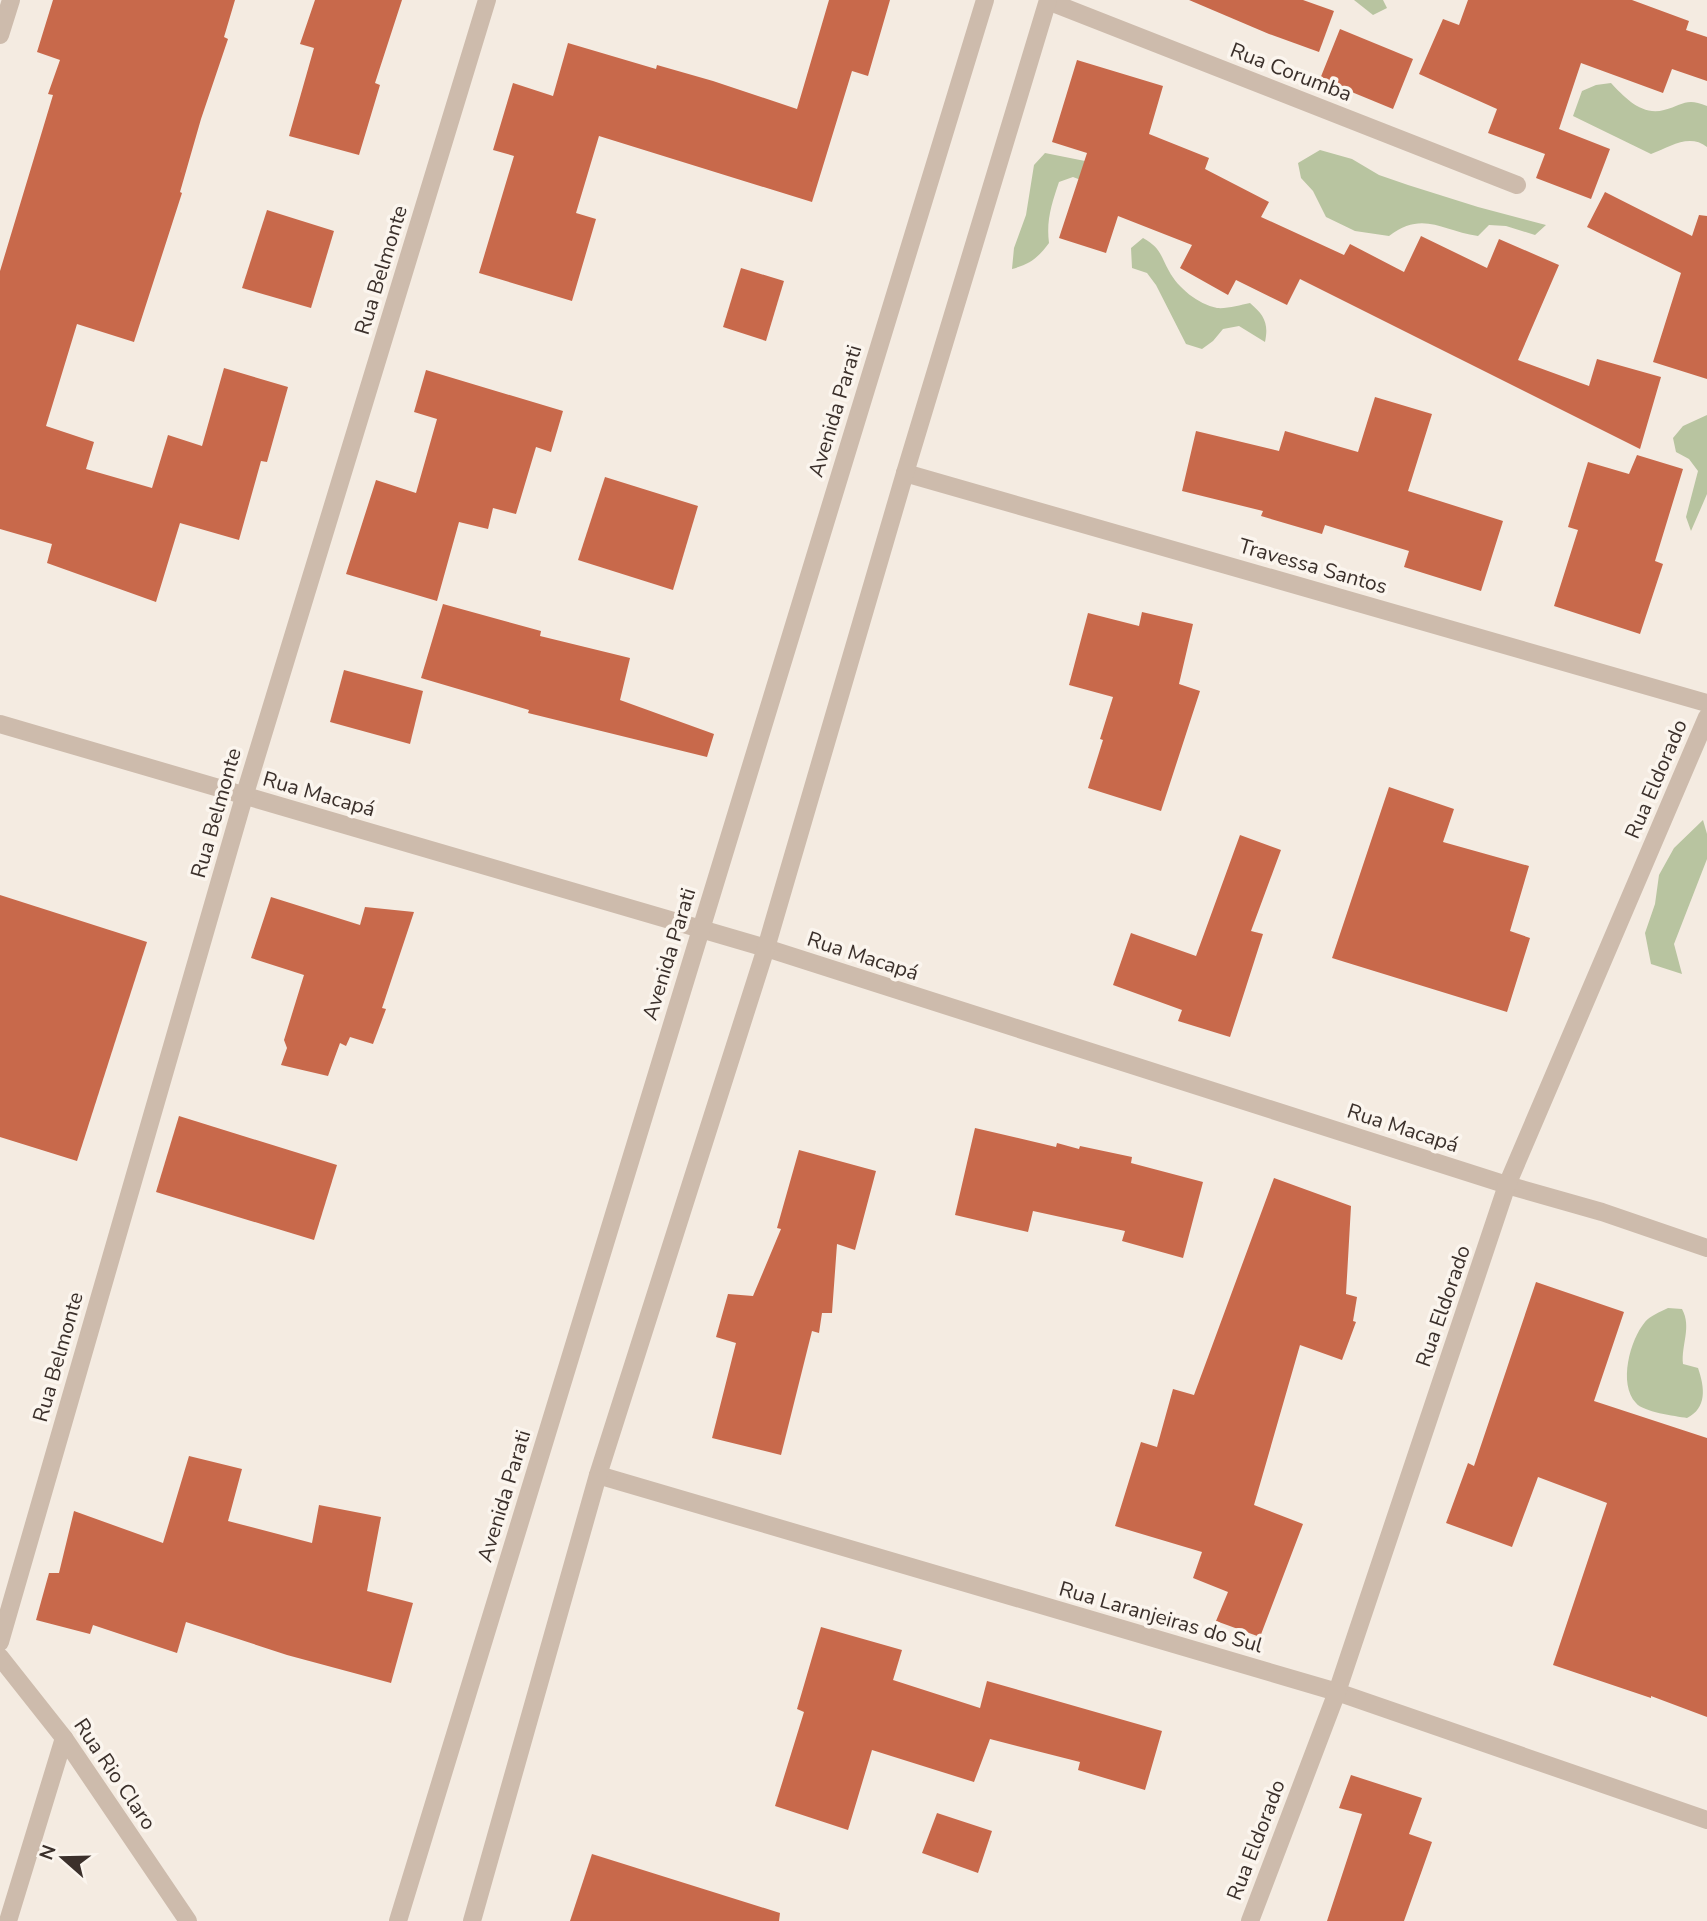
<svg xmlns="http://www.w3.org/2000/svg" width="1707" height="1921" font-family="'Nunito Sans',sans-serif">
<rect width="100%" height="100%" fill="#f4ebe1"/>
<g fill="#b8c4a0">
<polygon points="1354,0 1383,0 1387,8 1373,15"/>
<path d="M1611 83C1625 98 1642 116 1664 110 1683 105 1686 97 1707 106V147C1689 133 1670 147 1651 154L1573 116 1582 91 1596 85Z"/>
<path d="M1320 150 1352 159 1379 175 1408 185 1478 207 1546 225 1535 235 1506 226 1489 225 1478 236C1442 231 1423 210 1389 236L1355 231 1326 217 1313 191 1301 178 1298 163Z"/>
<path d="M1045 153 1090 162 1086 182 1073 177 1059 182C1052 203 1046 220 1049 243 1038 258 1030 264 1012 269L1014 248 1026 215 1034 165Z"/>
<path d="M1143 238C1161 248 1160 255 1169 271 1178 288 1198 304 1217 308 1227 309 1240 305 1250 303 1264 315 1269 323 1265 342L1239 326 1223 329 1213 341 1202 349 1186 344 1156 285 1147 273 1132 268 1131 248Z"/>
<polygon points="1707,415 1707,494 1691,531 1686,517 1698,471 1689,459 1676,452 1673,438 1683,426"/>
<polygon points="1703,820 1707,834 1707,859 1674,944 1682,974 1651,964 1645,933 1655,904 1659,875 1674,848"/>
<path d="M1668 1308 1682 1309C1692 1327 1681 1345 1683 1364L1698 1368C1705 1388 1707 1408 1687 1418 1675 1416 1643 1412 1636 1403 1618 1384 1630 1340 1645 1322 1650 1316 1660 1312 1668 1308Z"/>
</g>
<g fill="#c8694b">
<polygon points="53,0 235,0 224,37 228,39 201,119 180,192 182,193 134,342 77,324 46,426 94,442 86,469 152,488 168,435 202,446 224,368 288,387 267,462 261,461 239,540 180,523 156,602 47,563 52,544 0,529 0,271 53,95 48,94 60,60 37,52"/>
<polygon points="315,0 402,0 375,83 380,85 359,155 289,136 314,48 300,44"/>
<polygon points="829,0 890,0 868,76 852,71 812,202 599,136 576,213 596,219 572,301 479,273 514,156 493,150 513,83 553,96 568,43 656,69 657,65 713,81 797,109"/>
<polygon points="1189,0 1303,0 1334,11 1319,52 1269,34"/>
<polygon points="1468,0 1632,0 1689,21 1686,30 1707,37 1707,81 1672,69 1663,93 1581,63 1559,129 1610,149 1591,199 1536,178 1545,154 1488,133 1497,109 1419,74 1443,19 1459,25"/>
<polygon points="1340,29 1413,59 1393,109 1320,79"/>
<polygon points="1077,60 1163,86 1149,134 1209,158 1205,169 1269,202 1261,217 1344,255 1350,244 1404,272 1421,236 1487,268 1499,239 1559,265 1518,360 1589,386 1597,359 1661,377 1640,449 1300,279 1287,305 1236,280 1228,295 1180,268 1192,245 1118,216 1106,253 1059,238 1087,153 1052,142"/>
<polygon points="1605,192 1692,236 1699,215 1707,216 1707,379 1653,362 1681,273 1587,227"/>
<polygon points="267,210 334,231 311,308 242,288"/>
<polygon points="741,268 784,281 766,341 723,327"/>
<polygon points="426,370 563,411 551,452 536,447 516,514 493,508 488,529 459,522 437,601 346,574 376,480 416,493 437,419 414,412"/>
<polygon points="1375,397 1432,414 1408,491 1503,521 1481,591 1404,567 1409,551 1325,525 1322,534 1261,516 1263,511 1182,491 1196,431 1279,451 1285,431 1358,452"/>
<polygon points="1637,455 1683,469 1655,561 1663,564 1640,634 1554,606 1578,530 1568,527 1588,462 1629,474"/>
<polygon points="605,477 698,506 673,590 578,560"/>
<polygon points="443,604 541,631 540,636 630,658 620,700 714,734 707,757 528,713 529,710 421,678"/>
<polygon points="1142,612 1193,624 1179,684 1200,691 1161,811 1088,788 1103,740 1100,739 1113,697 1069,685 1088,613 1139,626"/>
<polygon points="344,670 423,691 410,744 330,722"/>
<polygon points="1389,787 1454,809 1443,842 1529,866 1510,931 1530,938 1507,1012 1332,958"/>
<polygon points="1240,835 1281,850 1251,931 1263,934 1230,1037 1178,1021 1182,1010 1113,985 1131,933 1196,956"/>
<polygon points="0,895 147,942 77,1161 0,1137"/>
<polygon points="271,897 360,925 365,907 414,912 382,1008 386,1009 373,1044 350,1037 346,1046 340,1043 328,1076 281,1065 287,1048 284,1040 304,975 251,958"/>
<polygon points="179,1116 337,1165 314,1240 156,1192"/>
<polygon points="975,1128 1056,1147 1057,1143 1079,1149 1080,1146 1132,1157 1131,1163 1203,1182 1183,1258 1122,1241 1125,1231 1033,1211 1028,1232 955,1215"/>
<polygon points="799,1150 876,1171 855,1250 837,1244 832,1313 822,1313 819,1333 812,1331 781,1455 712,1438 736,1343 716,1337 728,1294 753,1296 781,1229 777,1228"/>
<polygon points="1274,1178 1351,1206 1346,1294 1357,1297 1353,1321 1356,1322 1342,1360 1300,1345 1254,1505 1303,1524 1260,1637 1216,1621 1228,1592 1193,1578 1202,1552 1115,1526 1141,1442 1157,1447 1173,1389 1194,1395"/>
<polygon points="1536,1282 1624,1312 1594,1401 1707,1438 1707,1717 1651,1696 1651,1698 1553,1665 1607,1503 1538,1477 1512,1547 1446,1523 1468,1463 1474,1466"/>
<polygon points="189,1456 242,1469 228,1521 312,1543 319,1505 381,1517 367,1591 413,1603 391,1683 287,1655 186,1622 177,1653 93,1625 90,1634 36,1620 49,1573 59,1573 74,1511 163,1543"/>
<polygon points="821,1627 902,1650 893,1680 980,1708 987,1681 1162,1731 1145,1790 1078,1770 1080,1762 990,1739 974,1782 872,1750 848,1830 775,1806 804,1712 797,1709"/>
<polygon points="1351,1775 1422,1798 1409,1834 1432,1842 1404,1921 1327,1921 1362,1814 1339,1808"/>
<polygon points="937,1813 992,1831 978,1873 922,1853"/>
<polygon points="592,1854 780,1913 779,1921 570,1921"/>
</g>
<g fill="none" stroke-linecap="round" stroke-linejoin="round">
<g stroke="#cdbbac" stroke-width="18">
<polyline points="1048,1 1517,185"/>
<polyline points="0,35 11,0"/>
<polyline points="905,473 1707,703"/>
<polyline points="0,724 766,948 1507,1185 1602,1212 1707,1248"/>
<polyline points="598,1475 1337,1692 1707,1820"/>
<polyline points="0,1642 244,797 487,0"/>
<polyline points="0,1657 64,1738 188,1921"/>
<polyline points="8,1921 64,1738"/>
<polyline points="398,1921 985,0"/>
<polyline points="472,1921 598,1475 766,948 905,473 1048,0"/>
<polyline points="1250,1921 1337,1692 1507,1185 1707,717"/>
</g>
</g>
<g text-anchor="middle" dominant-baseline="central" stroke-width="7" stroke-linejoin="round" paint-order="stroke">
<g font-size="21" fill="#3b302b" stroke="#fbf5ee">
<text transform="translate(1291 72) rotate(21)">Rua Corumba</text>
<text transform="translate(381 270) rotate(-73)">Rua Belmonte</text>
<text transform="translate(835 411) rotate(-73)">Avenida Parati</text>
<text transform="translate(1313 566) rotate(16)">Travessa Santos</text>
<text transform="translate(1656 779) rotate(-67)">Rua Eldorado</text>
<text transform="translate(319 794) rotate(16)">Rua Macapá</text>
<text transform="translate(216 813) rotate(-74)">Rua Belmonte</text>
<text transform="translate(669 954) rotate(-73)">Avenida Parati</text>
<text transform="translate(863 956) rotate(18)">Rua Macapá</text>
<text transform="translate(1403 1128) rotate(18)">Rua Macapá</text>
<text transform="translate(1443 1306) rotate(-71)">Rua Eldorado</text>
<text transform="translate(58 1357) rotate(-74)">Rua Belmonte</text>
<text transform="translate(504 1496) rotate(-73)">Avenida Parati</text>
<text transform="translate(1161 1617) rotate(16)">Rua Laranjeiras do Sul</text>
<text transform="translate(115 1774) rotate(56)">Rua Rio Claro</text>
<text transform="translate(1256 1840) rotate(-69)">Rua Eldorado</text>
</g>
</g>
<g transform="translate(63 1858) rotate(290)" stroke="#fbf5ee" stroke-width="5" paint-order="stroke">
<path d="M0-5L12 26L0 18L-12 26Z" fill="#3b302b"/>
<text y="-10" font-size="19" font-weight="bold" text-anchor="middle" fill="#3b302b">N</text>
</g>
</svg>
